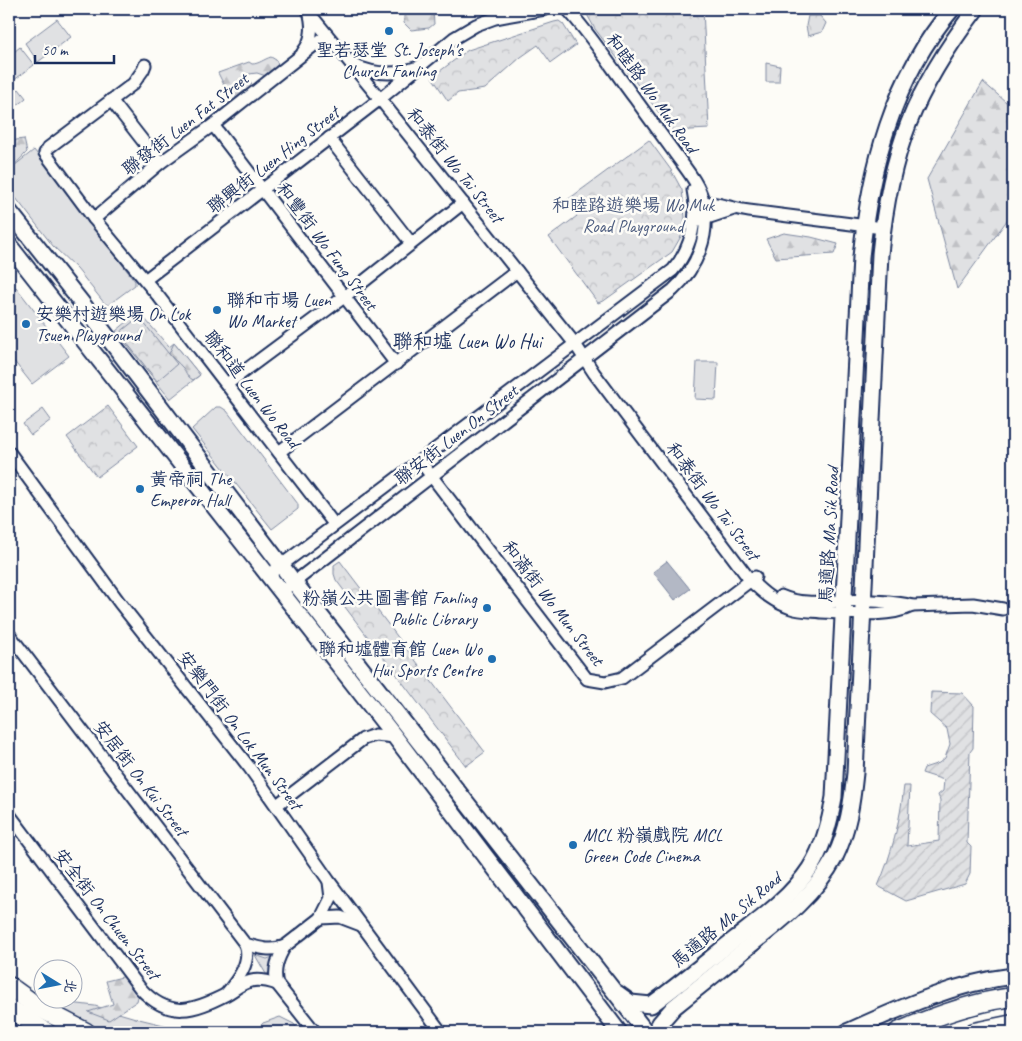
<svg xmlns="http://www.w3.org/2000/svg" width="1022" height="1041" font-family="Caveat,'LXGW WenKai TC',sans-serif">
<defs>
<pattern id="forest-firs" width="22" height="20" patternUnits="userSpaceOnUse" patternTransform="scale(1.25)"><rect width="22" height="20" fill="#e0e1e3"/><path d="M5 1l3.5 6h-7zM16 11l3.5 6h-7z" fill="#c0c1c5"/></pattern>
<pattern id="park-crowns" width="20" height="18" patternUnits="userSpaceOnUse" patternTransform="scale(1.25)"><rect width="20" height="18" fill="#e0e1e3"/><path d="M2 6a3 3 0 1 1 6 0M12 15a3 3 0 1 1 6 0" fill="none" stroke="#c0c1c5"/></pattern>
<pattern id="garden-furrows" width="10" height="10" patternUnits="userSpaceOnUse" patternTransform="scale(1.25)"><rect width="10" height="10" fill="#e0e1e3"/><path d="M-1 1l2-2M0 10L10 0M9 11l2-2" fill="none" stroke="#c0c1c5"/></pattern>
</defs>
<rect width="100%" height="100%" fill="#fdfcf7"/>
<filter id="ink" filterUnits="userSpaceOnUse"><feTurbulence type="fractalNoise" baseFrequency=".02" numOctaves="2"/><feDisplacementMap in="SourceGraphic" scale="10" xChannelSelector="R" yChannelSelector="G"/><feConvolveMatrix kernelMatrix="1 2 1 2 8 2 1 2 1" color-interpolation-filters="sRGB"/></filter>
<g filter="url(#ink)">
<g fill="#e0e1e3" stroke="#7e88a0">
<polygon points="57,19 71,37 38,62 25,43"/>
<polygon points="20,47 34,65 9,84 9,56"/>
<polygon points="19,89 26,98 9,112 9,97"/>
<polygon points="34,150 135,281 135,285 108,305 105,304 77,269 53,246 9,189 9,170"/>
<polygon points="16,287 69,356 32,384 9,355 9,293"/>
<polygon points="139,312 169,347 174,343 200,375 170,399 116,331"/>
<polygon points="697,362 718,362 716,400 695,399"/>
<polygon points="216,407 221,407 227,411 298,504 298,509 272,529 192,429"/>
<polygon points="43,409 51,420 31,435 23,424"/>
<polygon points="255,955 267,959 276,956 271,972 266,974"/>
<polygon points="9,986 29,998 95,1006 139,1019 172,1027 171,1032 93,1032 9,1019"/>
<polygon points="280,1017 294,1024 299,1032 255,1032 263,1023"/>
</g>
<g fill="url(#forest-firs)" stroke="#7e88a0">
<polygon points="414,9 433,9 434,24 429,28 411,30 404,23 404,16"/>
<path d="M271 57 276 60 280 69 269 77 257 73 249 74 248 78 253 86 238 99 226 89 218 73 249 62 252 64C259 64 264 59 271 57Z"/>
<polygon points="983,82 1013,108 1013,212 957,289 927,179"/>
<path d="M24 139 27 152C23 156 12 168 9 170V146L16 140Z"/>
<polygon points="784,233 811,237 838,244 834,254 776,258 766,239"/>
<path d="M174 343 200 375 193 380C185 375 187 372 182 367 178 362 173 359 169 354Z"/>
<polygon points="126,976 164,1006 160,1012 138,997 137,1001 109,1020 88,1012 113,1004 106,981"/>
</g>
<g fill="url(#park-crowns)" stroke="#7e88a0">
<polygon points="584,9 703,9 709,129 673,131 595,29"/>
<polygon points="808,16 820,16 826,23 822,32 808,36 806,26"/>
<polygon points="559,21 563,24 576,45 551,63 538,45 521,57 485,89 458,93 448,101 432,77 468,50 554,22"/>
<polygon points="766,63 780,66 779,82 766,82"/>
<polygon points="649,140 671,170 682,190 685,217 683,233 672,252 605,300 598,303 549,237 577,216 566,201"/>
<polygon points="139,317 177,364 157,381 119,333"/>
<polygon points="108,406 138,446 97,477 67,437"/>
<polygon points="340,561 485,752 466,766 345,607 348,596 336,580 334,574 334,565"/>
</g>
<path fill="url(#garden-furrows)" stroke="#7e88a0" d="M931 692 962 693 974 706 973 748 970 752 967 843 971 847 970 874 965 884 906 901 878 886C892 854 900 821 904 786H910L907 846 939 841 940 800 938 795 943 791 944 780 922 773 924 768 939 763 945 758 950 744 947 729 930 714Z"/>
<g fill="#b3b8c5" stroke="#76819c">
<polygon points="667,561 690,589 675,600 653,572"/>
<polygon points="9,1019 93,1032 9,1032"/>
</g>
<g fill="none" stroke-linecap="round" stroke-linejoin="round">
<defs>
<g id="minor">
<path d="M307 9 310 14 380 99 575 344 594 373 750 580C763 593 774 602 791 608 800 611 811 611 821 612 848 613 888 618 912 606"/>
<path d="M303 52C312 41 313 28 310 15"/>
<polyline points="145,65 143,70 133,84 48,148 45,153 94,219 159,297 334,524"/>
<path d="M353 65C373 74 394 76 415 68"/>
<polyline points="111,100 160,163"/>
<polyline points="213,125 396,364"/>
<polyline points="329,138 411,243"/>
<path d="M697 202C715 201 732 209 749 211 794 217 838 222 883 228"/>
<polyline points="94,219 160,163 213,125 327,35"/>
<polyline points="698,221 734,209"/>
<polyline points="145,280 380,99 454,38 476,25 495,18 545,9"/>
<polyline points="227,384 344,297 463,203"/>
<polyline points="9,452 119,602 249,767 329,881 441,1032"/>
<polyline points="279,452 517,271"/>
<polyline points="420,461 587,679 605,682 622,678 755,577"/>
<path d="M275 570 673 270C691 249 699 217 693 190"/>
<path d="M288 587 673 290C697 268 711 235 703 201 699 184 686 169 676 155 663 137 649 118 636 100 613 70 593 37 567 9"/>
<path d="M781 596C801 605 822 602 842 601 860 600 896 601 912 606L973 604 1003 609"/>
<path d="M9 634 245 944C252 962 237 981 226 994"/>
<polyline points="277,805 363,739 375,735 395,737"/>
<path d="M9 814 140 988C169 1020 194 1011 227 994 234 990 242 983 251 981 260 979 268 981 277 984"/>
<polyline points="321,918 340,917 361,925"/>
<path d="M245 944C259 948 271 952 285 946L321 918 331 898 329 882"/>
<path d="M285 946C278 958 273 970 277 984L315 1032"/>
</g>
<g id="major">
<polyline points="9,211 81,302 294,582 646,1032"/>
<polyline points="9,245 395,737 619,1032"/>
<path d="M617 993 631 1003 651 1005C680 984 707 961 735 939 762 918 791 897 810 868 824 846 830 822 834 797L861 257C870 168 893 78 952 9"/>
<path d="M655 1032 660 1023 674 1007C699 987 724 967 748 947 781 921 815 895 835 857 848 831 852 802 855 773L880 254C890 151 914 91 976 9"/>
<path d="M847 1032C900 1008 954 983 1013 976"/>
</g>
<g id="highway">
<polyline points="9,986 38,1007 86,1032"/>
<polyline points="9,1008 46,1032"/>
<path d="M898 1032C935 1016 973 1002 1013 997"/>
<polyline points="974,1032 1013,1024"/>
</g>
</defs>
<use href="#minor" stroke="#1b2f5e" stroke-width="15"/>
<use href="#major" stroke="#1b2f5e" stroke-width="19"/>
<use href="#highway" stroke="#1b2f5e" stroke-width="21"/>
<use href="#minor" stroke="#fdfcf7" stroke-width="11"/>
<use href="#major" stroke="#fdfcf7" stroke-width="15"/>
<use href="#highway" stroke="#fdfcf7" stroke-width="18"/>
</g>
</g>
<g fill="#1f6fb2" stroke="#fdfcf7" stroke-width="2">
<circle cx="389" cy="31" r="5"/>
<circle cx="217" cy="310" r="5"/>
<circle cx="26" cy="324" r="5"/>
<circle cx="140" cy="489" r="5"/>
<circle cx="487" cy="608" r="5"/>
<circle cx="492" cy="659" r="5"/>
<circle cx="573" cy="845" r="5"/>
</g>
<g text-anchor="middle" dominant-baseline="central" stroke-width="5" stroke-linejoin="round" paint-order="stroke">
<g font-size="18" fill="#1b2f5e" stroke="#fdfcf7" text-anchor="start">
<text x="389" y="50" text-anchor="middle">聖若瑟堂 St. Joseph's<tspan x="389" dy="21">Church Fanling</tspan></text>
<text x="227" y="300">聯和市場 Luen<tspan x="227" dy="21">Wo Market</tspan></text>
<text x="36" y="314">安樂村遊樂場 On Lok<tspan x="36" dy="21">Tsuen Playground</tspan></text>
<text x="150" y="479">黃帝祠 The<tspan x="150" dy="21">Emperor Hall</tspan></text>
<text x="477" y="598" text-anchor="end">粉嶺公共圖書館 Fanling<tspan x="477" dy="21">Public Library</tspan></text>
<text x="482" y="649" text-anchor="end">聯和墟體育館 Luen Wo<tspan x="482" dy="21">Hui Sports Centre</tspan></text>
<text x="583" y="835">MCL 粉嶺戲院 MCL<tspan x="583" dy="21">Green Code Cinema</tspan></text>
</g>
<g font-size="18" fill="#1b2f5e" stroke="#fdfcf7">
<text transform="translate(652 93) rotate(54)">和睦路 Wo Muk Road</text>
<text transform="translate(185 124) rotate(-38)">聯發街 Luen Fat Street</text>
<text transform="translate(273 160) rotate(-38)">聯興街 Luen Hing Street</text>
<text transform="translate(455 165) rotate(51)">和泰街 Wo Tai Street</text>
<text transform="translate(327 246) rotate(53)">和豐街 Wo Fung Street</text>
<text transform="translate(252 389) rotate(52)">聯和道 Luen Wo Road</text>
<text transform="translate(456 435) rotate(-38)">聯安街 Luen On Street</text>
<text transform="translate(713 501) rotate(53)">和泰街 Wo Tai Street</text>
<text transform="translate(829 535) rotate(-87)">馬適路 Ma Sik Road</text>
<text transform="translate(553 603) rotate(52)">和滿街 Wo Mun Street</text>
<text transform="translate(240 730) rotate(53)">安樂門街 On Lok Mun Street</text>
<text transform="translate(141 778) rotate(52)">安居街 On Kui Street</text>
<text transform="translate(107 914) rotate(52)">安全街 On Chuen Street</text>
<text transform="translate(726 920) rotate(-40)">馬適路 Ma Sik Road</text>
</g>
<g font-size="18" fill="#4c5c7f" stroke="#fdfcf7">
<text x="633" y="205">和睦路遊樂場 Wo Muk<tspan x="633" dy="21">Road Playground</tspan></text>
</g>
<g font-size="20" fill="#1b2f5e" stroke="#fdfcf7">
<text x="467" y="341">聯和墟 Luen Wo Hui</text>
</g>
</g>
<rect width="1022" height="1041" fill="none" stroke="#fdfcf7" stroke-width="30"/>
<rect x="15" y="15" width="992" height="1011" fill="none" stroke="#1b2f5e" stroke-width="2" filter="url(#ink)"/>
<g transform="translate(58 984) rotate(100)"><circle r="24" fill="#fdfcf7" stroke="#a3aaba"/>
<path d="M0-4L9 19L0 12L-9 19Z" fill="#1f6fb2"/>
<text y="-8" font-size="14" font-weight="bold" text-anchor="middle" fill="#1b2f5e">北</text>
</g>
<path d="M35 55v8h79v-8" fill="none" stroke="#1b2f5e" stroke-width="2.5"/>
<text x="42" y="55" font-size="15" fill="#1b2f5e" stroke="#fdfcf7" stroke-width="4" paint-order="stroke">50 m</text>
</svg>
